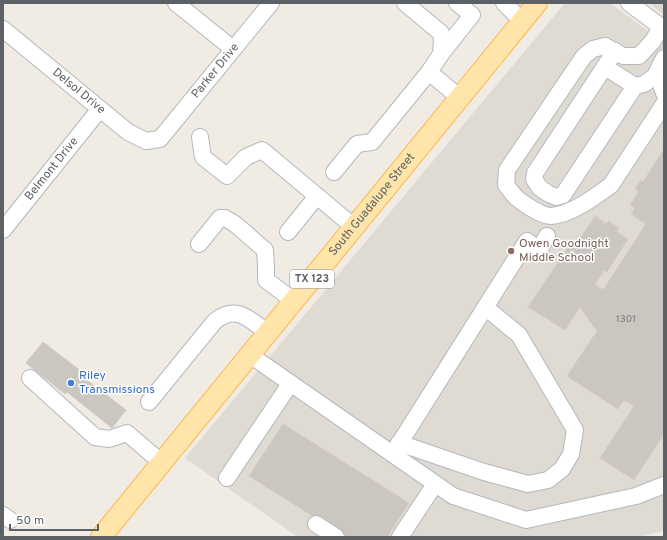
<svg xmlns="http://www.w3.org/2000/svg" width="667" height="540" font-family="Overpass,sans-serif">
<rect width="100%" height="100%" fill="#f0ebe3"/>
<g fill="#dfdad2">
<polygon points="565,3 610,3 664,43 664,531 637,537 298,537 185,458"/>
<polygon points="649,3 664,3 664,15"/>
</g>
<g fill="#cbc6c0" stroke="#d5ccc1">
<polygon points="664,149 664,434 634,480 600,458 634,406 624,400 618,409 567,376 597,331 580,307 565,330 528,307 570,245 574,248 595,216 606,224 608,221 619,228 617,232 628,239 607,272 604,270 595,284 603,290 646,224 631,214 635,208 630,205 639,191 635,189 641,180 643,182"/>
<polygon points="43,342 82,372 80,375 126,410 112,428 67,392 65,394 26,363"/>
<polygon points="283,424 409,503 387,537 346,537 249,476"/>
</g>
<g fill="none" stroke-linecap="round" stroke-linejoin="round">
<defs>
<g id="minor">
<polyline points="176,3 233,49"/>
<polyline points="405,3 441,33 442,39 441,54"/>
<polyline points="504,3 522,21"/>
<polyline points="629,3 664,29"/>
<path d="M661 27 653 41 639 56H623L605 46 593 49 584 56 507 170 506 185C510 190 513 195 518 199 525 205 542 216 551 216 571 215 596 196 611 185L664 104"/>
<path id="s1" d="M3 29 128 132 146 141 160 139 271 3"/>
<polyline points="615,51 535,173 534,179 540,188 549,194 556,197 563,195 635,86 644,84 658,74"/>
<polyline points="664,58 657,72 664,93"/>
<polyline points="605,67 635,86"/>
<polyline points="429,72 441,54 472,15 457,3"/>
<polyline points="200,137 203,157 227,176 246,157 262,150 354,227"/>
<polyline points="334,172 357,144 372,142 429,72 460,98"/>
<path id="s2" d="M3 230 100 109"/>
<polyline points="288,232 317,196"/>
<polyline points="199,244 220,218 225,218 235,224 265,250 266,267 266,280 294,301"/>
<polyline points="250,355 453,496 526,520 636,496 664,485"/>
<polyline points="30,378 95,437 109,439 127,433 162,463"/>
<path d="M149 402 215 321C237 304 249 319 268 333"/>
<polyline points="399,443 484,472 528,484 548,480 562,469 571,454 575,430 519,335 485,307"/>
<polyline points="394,452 527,241 539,250 547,236"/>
<polyline points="227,478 290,384"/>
<polyline points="3,515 10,520"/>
<polyline points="316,524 336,537"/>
<polyline points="400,537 435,484"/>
</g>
<g id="major">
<path id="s3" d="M101 537 537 3"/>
</g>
</defs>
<use href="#minor" stroke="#b4b8bc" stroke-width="18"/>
<use href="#major" stroke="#ffb54d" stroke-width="22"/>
<use href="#minor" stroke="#fff" stroke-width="16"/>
<use href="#major" stroke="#ffe5a9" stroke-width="20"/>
</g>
<circle fill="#8d6e63" stroke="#fff" stroke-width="1.5" cx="511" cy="251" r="4"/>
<circle fill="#3f7fe0" stroke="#fff" stroke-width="1.5" cx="71" cy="383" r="4"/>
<g text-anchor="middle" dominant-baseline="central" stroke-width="3" stroke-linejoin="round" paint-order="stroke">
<g font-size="10" fill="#777a7c">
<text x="626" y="319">1301</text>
</g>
<rect fill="#fff" stroke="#8c9093" stroke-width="1" x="290" y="270" width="44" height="18" rx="3"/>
<g font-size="11" font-weight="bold" fill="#5b6165">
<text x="312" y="279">TX 123</text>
</g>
<g font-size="12" fill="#5b6165" stroke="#fff">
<text stroke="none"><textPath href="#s1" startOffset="284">Parker Drive</textPath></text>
<text stroke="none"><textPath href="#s1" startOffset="98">Delsol Drive</textPath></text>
<text stroke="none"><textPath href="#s2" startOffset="78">Belmont Drive</textPath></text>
<text stroke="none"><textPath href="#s3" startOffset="429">South Guadalupe Street</textPath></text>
</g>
<g font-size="12" fill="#785e54" stroke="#fff" text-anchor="start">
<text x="519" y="244">Owen Goodnight<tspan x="519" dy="14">Middle School</tspan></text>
</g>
<g font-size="12" fill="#366cbe" stroke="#fff" text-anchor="start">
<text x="79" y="376">Riley<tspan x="79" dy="14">Transmissions</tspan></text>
</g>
</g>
<rect width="667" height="540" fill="none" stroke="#5b6165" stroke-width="8"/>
<path d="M10 524v6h88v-6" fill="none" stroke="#5b6165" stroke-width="2"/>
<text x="16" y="524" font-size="12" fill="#5b6165" stroke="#ffffff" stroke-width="3" paint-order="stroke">50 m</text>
</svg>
